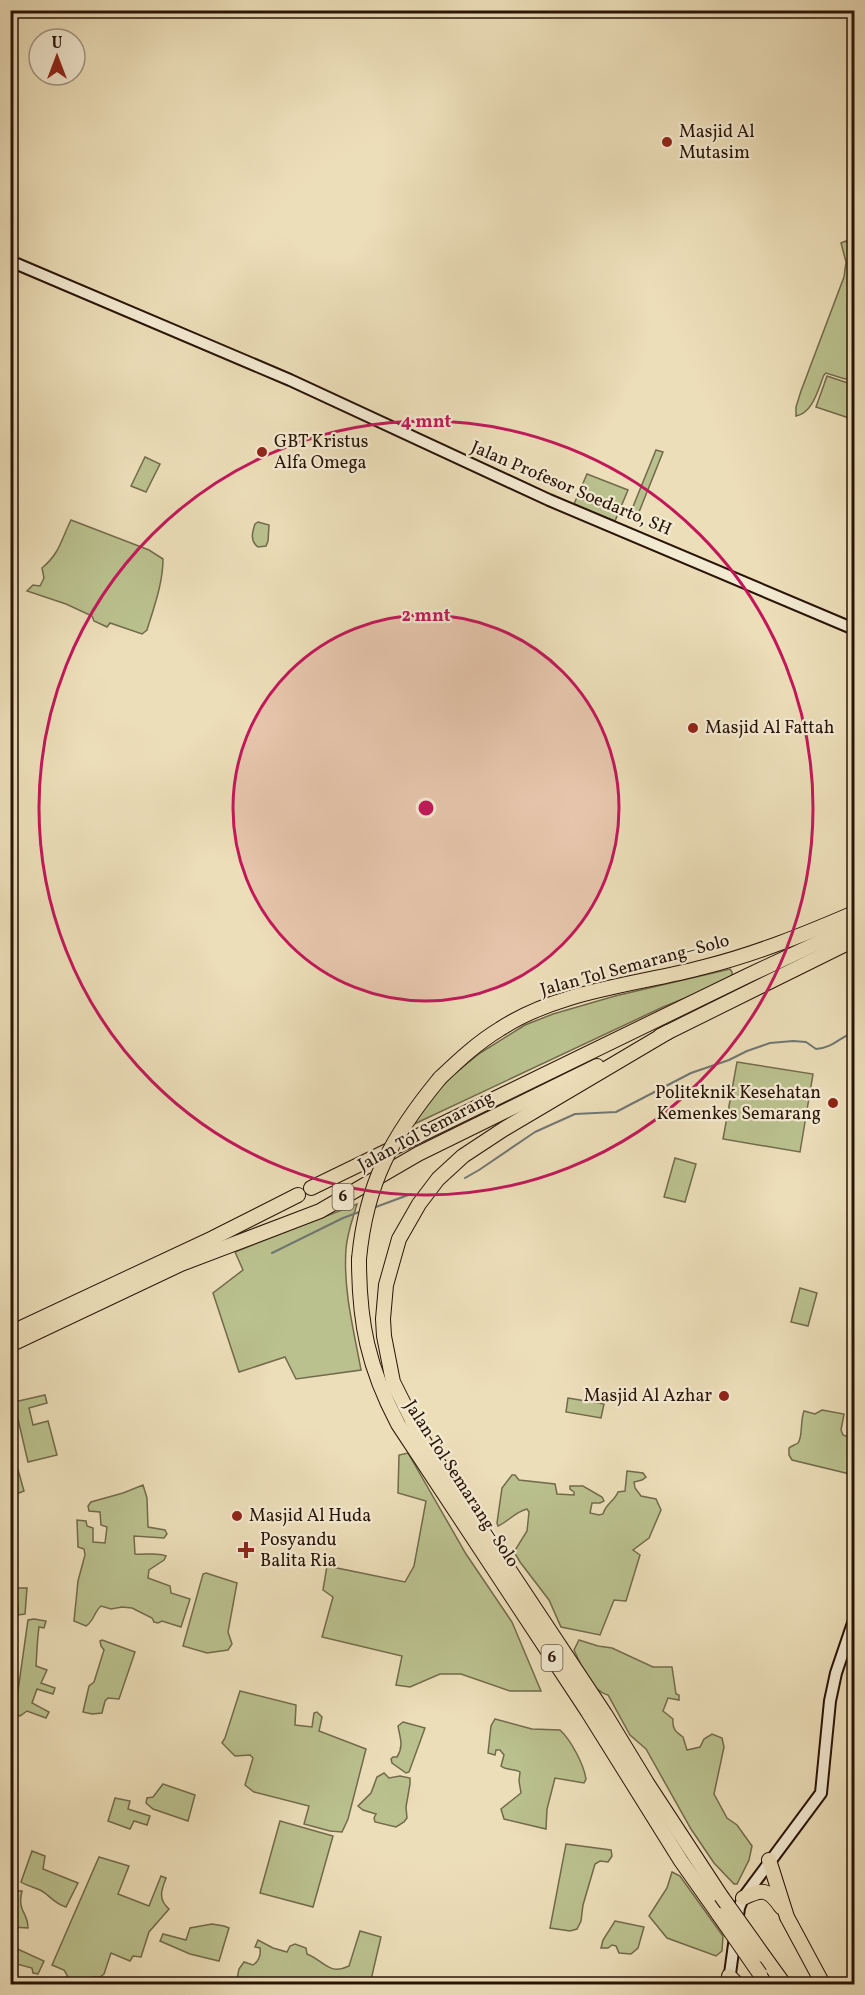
<svg xmlns="http://www.w3.org/2000/svg" width="865" height="1995" font-family="Vollkorn,serif">
<rect width="100%" height="100%" fill="#ecdeb9"/>
<filter id="stains"><feTurbulence type="fractalNoise" baseFrequency=".00333" numOctaves="4"/><feColorMatrix values="0 0 0 0 .2 0 0 0 0 .09 0 0 0 0 .02 0 0 0 .5 -.17"/></filter>
<radialGradient id="worn" r=".72"><stop offset=".6" stop-color="#630" stop-opacity="0"/><stop offset="1" stop-color="#630" stop-opacity=".3"/></radialGradient>
<g fill="#bac18e" stroke="#726a4b" stroke-width="1.5">
<path d="M846 241 854 253V377L845 379 826 373 824 375C818 389 813 413 796 416V407L801 391 844 277 846 262 841 243Z"/>
<polygon points="827,376 854,385 854,413 852,419 816,407"/>
<polygon points="656,450 663,452 637,517 630,514"/>
<polygon points="145,457 160,464 146,492 131,486"/>
<polygon points="587,474 628,490 615,521 574,504"/>
<path d="M71 520 149 550 163 559C163 583 154 607 147 630L142 634 110 623 107 627 94 621 92 616 66 604 27 591 33 585 40 586 44 578 42 568C60 553 61 540 71 520Z"/>
<path d="M258 522 269 525 268 541 266 546 258 547C250 541 252 533 255 524Z"/>
<polygon points="730,969 732,972 732,976 720,984 663,1007 410,1126 442,1084 480,1053 525,1025 553,1014 615,996"/>
<polygon points="737,1062 813,1074 800,1152 723,1139"/>
<polygon points="675,1158 696,1164 685,1202 664,1197"/>
<path d="M357 1204C353 1218 347 1234 346 1249 343 1290 354 1331 361 1370L296 1379 285 1357 239 1372 213 1293 243 1270 235 1252Z"/>
<polygon points="800,1288 817,1293 808,1326 791,1322"/>
<polygon points="45,1395 47,1403 29,1408 33,1425 48,1421 57,1455 28,1462 14,1402"/>
<polygon points="568,1398 604,1404 601,1418 566,1412"/>
<path d="M822 1410 844 1414 841 1430 843 1435 854 1439V1475L792 1460 789 1455V1448C791 1446 795 1445 798 1443 803 1437 800 1420 804 1411L815 1414Z"/>
<polygon points="11,1445 24,1491 11,1496 10,1496"/>
<polygon points="408,1453 466,1554 512,1622 541,1691 510,1691 461,1674 440,1674 410,1687 396,1685 402,1656 322,1637 333,1597 323,1590 327,1566 405,1582 414,1566 426,1501 398,1493 399,1455"/>
<path d="M627 1471 643 1473 646 1477 642 1480 634 1482 635 1488 641 1496 656 1499 661 1510 649 1538 633 1550 640 1555 626 1601 614 1600 600 1635 561 1627 549 1600 520 1562 514 1552 527 1531 529 1512 527 1509C515 1512 509 1521 498 1526L497 1523 502 1488 512 1475H515L519 1480 555 1484 557 1494 574 1495V1492L570 1489V1486H583L602 1497 604 1501 600 1503H592L590 1513 599 1515 603 1514C606 1503 614 1502 618 1492L625 1491Z"/>
<path d="M143 1485 147 1498 148 1527 165 1530 167 1534 164 1538 134 1536 135 1554C144 1555 158 1552 166 1556L164 1560 149 1570 148 1578 170 1586 171 1593 190 1599 181 1627 162 1621 158 1623 154 1622 152 1618 132 1608 122 1607 111 1609 101 1606C94 1612 94 1621 86 1626L74 1621 78 1581 85 1555 84 1549 78 1547 77 1520 86 1521 87 1526 93 1528V1542L105 1543 107 1527 101 1525 100 1512 89 1511 88 1506 91 1502 123 1493Z"/>
<polygon points="206,1573 237,1583 228,1632 232,1644 228,1650 207,1653 183,1646 203,1574"/>
<polygon points="18,1588 27,1588 25,1614 18,1615 18,1606 10,1605 11,1593"/>
<path d="M34 1619 46 1621 44 1628 39 1627C37 1641 37 1652 36 1666L47 1670 41 1683 55 1688 53 1694 37 1689 32 1703 49 1712 46 1718 27 1711 20 1716 15 1712 28 1620Z"/>
<polygon points="102,1640 135,1652 119,1699 108,1698 105,1701 102,1713 92,1714 83,1712 89,1686 94,1682 104,1650 101,1646 100,1641"/>
<path d="M579 1640 598 1646 612 1648 653 1667H672L676 1694 679 1695V1700L668 1698 663 1711 673 1719C672 1729 676 1732 683 1737L687 1750 700 1747 704 1739 712 1734 722 1738 724 1747 714 1794 727 1818 737 1825 752 1846 749 1860 737 1884H734L714 1863 691 1829 646 1749 630 1735 608 1695C591 1691 581 1665 574 1650Z"/>
<polygon points="240,1691 296,1705 295,1725 312,1727 314,1713 317,1712 322,1717 319,1731 366,1749 348,1819 342,1832 330,1831 304,1824 309,1806 254,1792 245,1785 253,1758 250,1755 235,1756 222,1743 225,1738"/>
<path d="M495 1719 532 1729 560 1730C571 1740 584 1765 586 1779L584 1783 555 1778 547 1809 546 1829 504 1819 501 1809 521 1793 519 1781 520 1772C514 1768 507 1771 501 1766L504 1755 500 1750H496L495 1755 488 1753 491 1726Z"/>
<path d="M403 1722 425 1728 409 1772 406 1773 392 1763 391 1759 393 1757H397C404 1746 400 1738 398 1726Z"/>
<polygon points="384,1773 389,1778 400,1776 410,1778 410,1784 406,1807 407,1818 404,1822 396,1827 375,1822 374,1818 376,1814 363,1810 358,1806 371,1793 377,1777"/>
<polygon points="163,1784 195,1795 188,1821 153,1809 146,1803 147,1798 153,1797"/>
<polygon points="115,1798 130,1801 128,1809 150,1816 147,1825 134,1821 130,1829 108,1821"/>
<polygon points="280,1821 333,1836 313,1907 260,1893"/>
<polygon points="566,1844 611,1850 612,1856 608,1862 600,1861 595,1864 583,1905 581,1921 577,1929 570,1931 550,1928"/>
<path d="M32 1851 45 1856 43 1869 78 1883 66 1907C53 1903 50 1895 40 1890 34 1887 27 1886 21 1882Z"/>
<path d="M99 1857 129 1866 118 1894 149 1906 161 1876 166 1878C161 1891 158 1899 169 1909L149 1932 141 1957 133 1956 130 1961 111 1953 104 1974 100 1977H92L88 1984H67V1975L64 1970 52 1965Z"/>
<polygon points="672,1872 680,1876 723,1936 722,1951 716,1956 667,1938 649,1916 667,1888"/>
<path d="M16 1891H22C17 1913 28 1911 28 1928L11 1927V1899Z"/>
<polygon points="615,1921 644,1927 638,1948 631,1954 619,1953 616,1946 612,1945 608,1948 601,1948 603,1940"/>
<polygon points="212,1924 224,1926 229,1928 219,1961 190,1954 160,1941 163,1934 186,1940 190,1928"/>
<path d="M360 1931 381 1937 370 1984H236L239 1969 244 1962 253 1965C259 1961 261 1955 260 1948L255 1947 258 1940 273 1948 287 1952 290 1946 295 1944 306 1948 307 1954C323 1960 329 1976 349 1966Z"/>
<polygon points="11,1946 44,1961 38,1974 33,1973 32,1968 13,1963 11,1965"/>
</g>
<g fill="none" stroke-linecap="round" stroke-linejoin="round">
<g stroke="#707773" stroke-width="2">
<path d="M465 1178 479 1170 535 1132 575 1114 616 1112 691 1073 729 1060 747 1051 770 1043 793 1041 806 1042 816 1049C832 1048 839 1038 854 1032"/>
<polyline points="373,1208 411,1194"/>
<polyline points="272,1253 343,1218 362,1211"/>
</g>
<defs>
<g id="secondary">
<polyline points="10,261 290,380 549,500 854,629"/>
<polyline points="729,1981 739,1908 743,1898 821,1793 830,1701 836,1673 854,1620"/>
</g>
<g id="motorway">
<polyline points="668,1032 504,1129 463,1156 438,1179 419,1204 399,1239 386,1285 383,1319 384,1336 393,1382 419,1434 605,1714 647,1783 721,1896"/>
<polyline points="660,1036 854,940"/>
<path d="M440 1078C459 1060 477 1043 500 1029 560 990 636 985 704 967 756 954 805 934 854 913"/>
<polyline points="311,1188 747,976 854,926"/>
<path d="M359 1259C359 1323 368 1367 398 1424L588 1712 681 1861 719 1915"/>
<polyline points="10,1333 213,1238 298,1195"/>
<polyline points="10,1345 181,1264 320,1211 418,1154 597,1066"/>
<polyline points="769,1860 787,1917 823,1984"/>
<path d="M743 1898C762 1889 768 1888 781 1907"/>
<polyline points="763,1955 784,1984"/>
<polyline points="729,1976 737,1984"/>
</g>
</defs>
<use href="#secondary" stroke="#2a1408" stroke-width="14"/>
<use href="#motorway" stroke="#2a1408" stroke-width="16"/>
<use href="#secondary" stroke="#f3ead2" stroke-width="10"/>
<use href="#motorway" stroke="#ecdeb9" stroke-width="14"/>
<defs>
<g id="motorway-bridge">
<path d="M359 1259C366 1183 392 1136 440 1078"/>
<polyline points="721,1896 763,1955"/>
<polyline points="719,1915 760,1974"/>
</g>
</defs>
<use href="#motorway-bridge" stroke="#2a1408" stroke-width="16" stroke-linecap="butt"/>
<use href="#motorway-bridge" stroke="#ecdeb9" stroke-width="14"/>
</g>
<circle cx="426" cy="808" r="193" fill="#c2185b" fill-opacity=".12"/>
<g fill="none" stroke="#c2185b" stroke-width="3">
<circle cx="426" cy="808" r="193"/>
<circle cx="426" cy="808" r="387"/>
</g>
<g fill="#8f2418" stroke="#f3ead2" stroke-width="2">
<circle cx="667" cy="142" r="6"/>
<circle cx="262" cy="452" r="6"/>
<circle cx="693" cy="728" r="6"/>
<circle cx="833" cy="1103" r="6"/>
<circle cx="724" cy="1396" r="6"/>
<circle cx="237" cy="1516" r="6"/>
<path d="M243 1541h6v6h6v6h-6v6h-6v-6h-6v-6h6z"/>
</g>
<g text-anchor="middle" dominant-baseline="central" stroke-width="4.5" stroke-linejoin="round" paint-order="stroke">
<g fill="#f3ead2" stroke="#665445" stroke-width="1.5">
<rect x="332.5" y="1184" width="21" height="26" rx="4.5"/>
<rect x="541.5" y="1645" width="21" height="26" rx="4.5"/>
</g>
<g font-size="16" font-weight="bold" fill="#2a1408">
<text x="343" y="1197">6</text>
<text x="552" y="1658">6</text>
</g>
<g font-size="18" fill="#2a1408" stroke="#f3ead2" text-anchor="start">
<text x="679" y="132">Masjid Al<tspan x="679" dy="21">Mutasim</tspan></text>
<text x="274" y="442">GBT Kristus<tspan x="274" dy="21">Alfa Omega</tspan></text>
<text x="705" y="728">Masjid Al Fattah</text>
<text x="821" y="1093" text-anchor="end">Politeknik Kesehatan<tspan x="821" dy="21">Kemenkes Semarang</tspan></text>
<text x="712" y="1396" text-anchor="end">Masjid Al Azhar</text>
<text x="249" y="1516">Masjid Al Huda</text>
<text x="260" y="1540">Posyandu<tspan x="260" dy="21">Balita Ria</tspan></text>
</g>
<g font-size="18" fill="#2a1408" stroke="#f3ead2">
<text transform="translate(571 489) rotate(23)">Jalan Profesor Soedarto, SH</text>
<text transform="translate(635 966) rotate(-15)">Jalan Tol Semarang–Solo</text>
<text transform="translate(426 1132) rotate(-28)">Jalan Tol Semarang</text>
<text transform="translate(461 1484) rotate(57)">Jalan Tol Semarang–Solo</text>
</g>
</g>
<circle cx="426" cy="808" r="9" fill="#c2185b" stroke="#f3ead2" stroke-width="3"/>
<g font-size="18" text-anchor="middle" font-weight="bold" fill="#c2185b" stroke="#f3ead2" stroke-width="4.5" stroke-linejoin="round" paint-order="stroke">
<text x="426" y="427">4 mnt</text>
<text x="426" y="621">2 mnt</text>
</g>
<rect width="865" height="1995" fill="none" stroke="#ecdeb9" stroke-width="36"/>
<rect x="12" y="12" width="841" height="1971" fill="none" stroke="#2a1408" stroke-width="3"/>
<rect x="18" y="18" width="829" height="1959" fill="none" stroke="#2a1408" stroke-width="1.5"/>
<g transform="translate(57 57)"><circle r="28" fill="#f3ead2" stroke="#a39481" stroke-width="1.5"/>
<path d="M0-4.5L10 22L0 15L-10 22Z" fill="#8f2418"/>
<text y="-9" font-size="16" font-weight="bold" text-anchor="middle" fill="#2a1408">U</text>
</g>
<rect width="100%" height="100%" filter="url(#stains)"/>
<rect width="100%" height="100%" fill="url(#worn)"/>
</svg>
